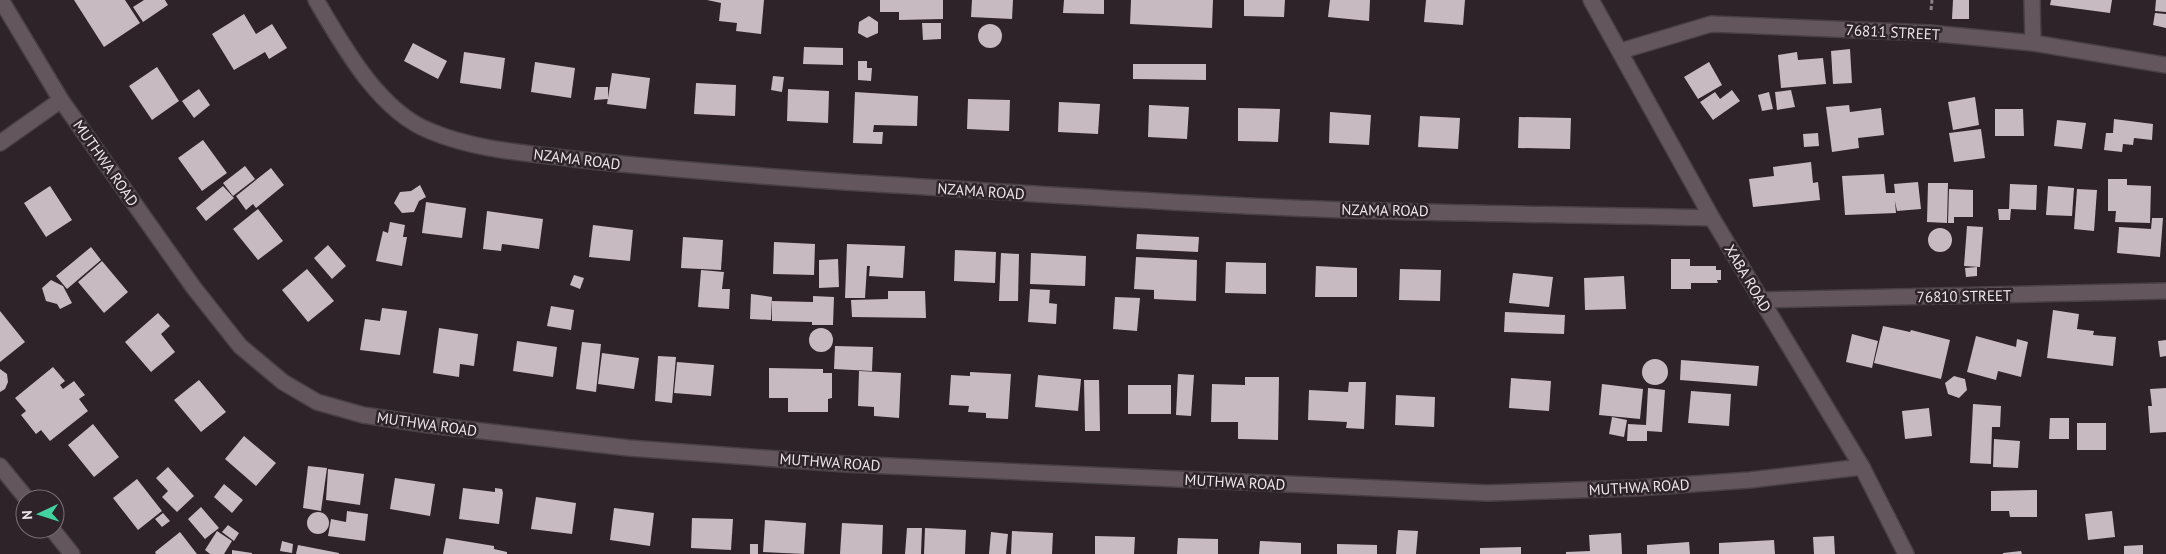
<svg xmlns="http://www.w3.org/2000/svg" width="2166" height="554" font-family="'PT Sans',sans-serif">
<rect width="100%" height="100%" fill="#2d2328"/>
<g fill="#c8bac1">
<polygon points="74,0 125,0 140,23 104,47"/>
<polygon points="144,0 165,0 168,5 143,22 133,7"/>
<polygon points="707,0 764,0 761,34 736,31 737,23 719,21 721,3"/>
<polygon points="880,0 943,0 943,19 899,20 899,12 880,12"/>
<polygon points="972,0 1013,0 1012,19 971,17"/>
<polygon points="1064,0 1104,0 1104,14 1063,13"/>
<polygon points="1131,0 1213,0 1212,28 1130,24"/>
<polygon points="1244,0 1285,0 1284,17 1244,16"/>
<polygon points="1330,0 1370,0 1369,21 1328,17"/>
<polygon points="1426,0 1465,0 1463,25 1424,22"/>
<polygon points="1953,0 1969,0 1969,19 1952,19"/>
<polygon points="2051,0 2112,0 2110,13 2050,5"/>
<polygon points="2156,0 2166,0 2166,12 2155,11"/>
<polygon points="2155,13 2166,14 2166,28 2153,25"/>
<polygon points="244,14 256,34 272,24 287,48 269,59 265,52 234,70 212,34"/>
<polygon points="869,16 878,22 878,33 867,38 858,33 859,22"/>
<polygon points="922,23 941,23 941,39 923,40"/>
<circle cx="990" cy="36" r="12"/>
<polygon points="413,43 447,61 438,79 404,61"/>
<polygon points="804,47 843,48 843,65 803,64"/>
<polygon points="1850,49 1852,83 1833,84 1831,51"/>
<polygon points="464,52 505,58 501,89 460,83"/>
<polygon points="1797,52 1798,60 1823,58 1826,84 1781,88 1778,55"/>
<polygon points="858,61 867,61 867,68 872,68 871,81 858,80"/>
<polygon points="535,62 575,68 571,98 531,92"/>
<polygon points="1709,62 1722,85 1698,99 1684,77"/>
<polygon points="1133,64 1206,64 1206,80 1133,79"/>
<polygon points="157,67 179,101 152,120 129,86"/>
<polygon points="612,73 650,78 646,109 607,104"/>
<polygon points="773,76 784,77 782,92 771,90"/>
<polygon points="696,83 736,85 735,116 694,114"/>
<polygon points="596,87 608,87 608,99 594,100"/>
<polygon points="199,89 210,105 194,118 182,101"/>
<polygon points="788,89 829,91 828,123 787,121"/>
<polygon points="1732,90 1740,101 1713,120 1700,102 1715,92 1720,99"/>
<polygon points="1791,90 1795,107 1777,110 1775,92"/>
<polygon points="855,92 918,96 917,126 874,125 873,132 883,132 882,144 853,143"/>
<polygon points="1769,92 1773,109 1762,111 1758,95"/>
<polygon points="1975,97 1979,125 1953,130 1948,102"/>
<polygon points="968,99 1010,100 1009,131 967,129"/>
<polygon points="1059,102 1100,104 1098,134 1058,132"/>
<polygon points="1149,105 1189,107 1187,139 1148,137"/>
<polygon points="1849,105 1850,112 1881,108 1884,135 1858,138 1859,148 1832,152 1826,107"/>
<polygon points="1238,108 1280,109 1278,142 1238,141"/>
<polygon points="1995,109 2023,109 2024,136 1995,136"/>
<polygon points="1330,112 1371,115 1369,145 1329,143"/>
<polygon points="1420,116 1460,118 1458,149 1418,147"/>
<polygon points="1519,117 1571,118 1570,149 1518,148"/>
<polygon points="2114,119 2153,124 2152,140 2134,138 2133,145 2123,144 2122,152 2104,150 2106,133 2113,133"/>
<polygon points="2057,120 2086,123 2082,149 2054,146"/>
<polygon points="1981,129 1985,158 1954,162 1949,133"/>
<polygon points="1818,133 1819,146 1804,147 1803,134"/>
<polygon points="203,140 227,173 202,191 178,158"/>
<polygon points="1811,162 1813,183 1818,182 1820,200 1753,207 1749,179 1774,176 1773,167"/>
<polygon points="245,166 255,179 233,196 223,183"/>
<polygon points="271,168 284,185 256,208 253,204 246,210 236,196"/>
<polygon points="1884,174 1886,193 1895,193 1894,184 1918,182 1921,209 1897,211 1895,201 1896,213 1845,215 1842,176"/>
<polygon points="2108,179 2127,179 2127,185 2151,186 2150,223 2115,222 2116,211 2108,211"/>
<polygon points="1928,183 1948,183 1947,223 1927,222"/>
<polygon points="2010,184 2037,185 2036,210 2011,209 2010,220 1999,220 1998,209 2009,209"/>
<polygon points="420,185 426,197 419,201 414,212 402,213 394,203 400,192 411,191"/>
<polygon points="50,186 72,220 46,237 24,203"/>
<polygon points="223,186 234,198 206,221 196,208"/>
<polygon points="2048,186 2074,188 2072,216 2046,215"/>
<polygon points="1949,189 1973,190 1973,217 1954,217 1954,223 1948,223"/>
<polygon points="2077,189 2097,190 2094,231 2074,229"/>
<polygon points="426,202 466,208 462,238 422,233"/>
<polygon points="258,209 283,241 258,260 233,229"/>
<polygon points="487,211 543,219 539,249 502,244 501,251 483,249"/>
<polygon points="2152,218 2163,218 2160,257 2117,253 2119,227 2151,229"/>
<polygon points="390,222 405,225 403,237 407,237 402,266 376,261 383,231 388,233"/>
<polygon points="593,225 633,230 630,261 589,257"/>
<polygon points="1967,226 1983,227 1980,267 1964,266"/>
<circle cx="1940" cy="240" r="12"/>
<polygon points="1137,234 1199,237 1198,252 1136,249"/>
<polygon points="683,237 723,240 721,270 681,268"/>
<polygon points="774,242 815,244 814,275 773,274"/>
<polygon points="847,244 905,246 903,278 869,276 870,266 867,266 865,298 845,298"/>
<polygon points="328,245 346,266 332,279 314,258"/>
<polygon points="91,247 101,260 67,289 56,276"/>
<polygon points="955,250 996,252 995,283 954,281"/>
<polygon points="1001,253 1019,254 1018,301 999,301"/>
<polygon points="1031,253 1086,256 1085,286 1030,284"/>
<polygon points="1136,257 1197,260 1196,301 1154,299 1154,290 1134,289"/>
<polygon points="838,259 839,287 819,288 819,260"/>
<polygon points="1671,259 1690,259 1690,266 1716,266 1716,270 1721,270 1721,280 1717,280 1718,283 1691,283 1691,289 1671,289"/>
<polygon points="102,261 128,292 104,313 78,282"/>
<polygon points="1226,262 1266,263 1266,294 1225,293"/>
<polygon points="1316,266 1357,268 1357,297 1315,297"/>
<polygon points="1977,267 1977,276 1966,277 1965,268"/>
<polygon points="307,269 334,301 308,322 282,290"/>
<polygon points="1400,269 1441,270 1440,301 1399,300"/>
<polygon points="701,270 724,272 722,289 730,289 729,309 698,307"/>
<polygon points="1513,273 1553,277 1549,307 1509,303"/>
<polygon points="574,275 584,278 580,289 570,285"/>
<polygon points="1624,276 1626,309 1585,310 1584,278"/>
<polygon points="51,280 63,286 72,303 60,309 57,304 46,301 42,288"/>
<polygon points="1030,289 1050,290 1049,303 1057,304 1056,324 1028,322"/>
<polygon points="888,291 925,291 926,318 852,317 851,300 888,299"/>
<polygon points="751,294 772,297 771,320 750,319"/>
<polygon points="813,296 834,297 833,325 812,325 812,322 772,321 772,301 813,302"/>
<polygon points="1115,297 1140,298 1137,331 1113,329"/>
<polygon points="551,306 574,310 571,330 547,326"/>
<polygon points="382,308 407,311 400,355 360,350 365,319 380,321"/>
<polygon points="2053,310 2079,314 2077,329 2094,331 2093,335 2116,337 2113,366 2047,358"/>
<polygon points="0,311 25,342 0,362"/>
<polygon points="1505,312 1565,315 1564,334 1504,332"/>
<polygon points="158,313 170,326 161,334 175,352 151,372 125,342"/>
<polygon points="1883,326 1910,332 1911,330 1950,340 1941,379 1874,363"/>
<circle cx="821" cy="340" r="12"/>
<polygon points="439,328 478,334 474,366 460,364 459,377 433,373"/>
<polygon points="1852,334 1878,341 1872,368 1846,362"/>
<polygon points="1976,336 2016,347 2017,339 2028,342 2021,377 1998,371 1996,380 1967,372"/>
<polygon points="2166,340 2166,356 2160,357 2158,341"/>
<polygon points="517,341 557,347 553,377 513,371"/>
<polygon points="582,342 601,344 596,392 576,389"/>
<polygon points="835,346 873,347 872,371 834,369"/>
<polygon points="602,353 639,358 634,389 598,384"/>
<polygon points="658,356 676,357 672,403 655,401"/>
<circle cx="1655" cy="372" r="13"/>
<polygon points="1681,360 1759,366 1757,386 1680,380"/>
<polygon points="677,362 714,365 711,396 674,393"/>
<polygon points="53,367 65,381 60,385 63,389 74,381 85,395 79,399 88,411 50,441 41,430 36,434 21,415 26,411 15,398"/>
<polygon points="769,368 823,369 823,373 832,373 832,398 828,399 828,412 788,412 788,398 769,398"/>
<polygon points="0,369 7,374 8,382 5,389 0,392"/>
<polygon points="859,371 901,373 899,418 874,416 874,407 858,406"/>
<polygon points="970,372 1011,374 1008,419 986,418 986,413 968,412 969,406 949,405 951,375 970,376"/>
<polygon points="1178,374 1194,375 1191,416 1176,415"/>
<polygon points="1038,375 1081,379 1078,411 1035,407"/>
<polygon points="1954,376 1965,379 1967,390 1959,398 1948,394 1945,383"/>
<polygon points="1245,377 1279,377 1278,440 1238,439 1238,422 1211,422 1212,384 1245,385"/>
<polygon points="1511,378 1551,381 1549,411 1509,408"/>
<polygon points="199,380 226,412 201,432 174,400"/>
<polygon points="1084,380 1099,380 1100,431 1085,431"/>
<polygon points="1349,382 1366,382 1364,429 1346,428 1347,422 1308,420 1309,390 1348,392"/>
<polygon points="1602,384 1643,389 1640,419 1599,415"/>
<rect x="1128" y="385" width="43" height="29"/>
<polygon points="1648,388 1665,390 1662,432 1647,431 1647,441 1627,441 1628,424 1646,425"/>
<polygon points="2166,388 2166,432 2150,433 2148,406 2152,406 2150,389"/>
<polygon points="1691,391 1731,394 1729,426 1688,423"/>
<polygon points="1396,395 1435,397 1434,427 1395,425"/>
<polygon points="1973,404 2001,406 2000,427 1992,427 1991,464 1970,463"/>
<polygon points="1929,408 1932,436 1905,439 1902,411"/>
<polygon points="1612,417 1627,420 1624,437 1609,434"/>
<polygon points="2050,418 2069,418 2069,439 2049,439"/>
<rect x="2077" y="423" width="29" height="27"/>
<polygon points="93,424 119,457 94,477 68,445"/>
<polygon points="244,436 276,463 256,486 225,459"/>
<polygon points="1994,439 2020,441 2018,468 1993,467"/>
<polygon points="308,466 327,468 321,511 303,508"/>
<polygon points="168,467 194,496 177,512 162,497 168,491 156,478"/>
<polygon points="328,469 364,474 360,505 326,500"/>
<polygon points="395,478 435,484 430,516 390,509"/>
<polygon points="137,479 162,511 138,530 113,498"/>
<polygon points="224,484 243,500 232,513 214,497"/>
<polygon points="463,488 495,492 495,488 502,489 503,493 499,524 459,519"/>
<polygon points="2037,490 2037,517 2010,517 2009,511 1991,511 1991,491"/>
<polygon points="536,497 576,503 572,534 531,529"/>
<polygon points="201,507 219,528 205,539 188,519"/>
<polygon points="614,508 654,513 650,546 610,540"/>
<polygon points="347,511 368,514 365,541 328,536 331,519 346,522"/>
<polygon points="2112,511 2115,537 2088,540 2085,514"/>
<circle cx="318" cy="523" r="11"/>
<polygon points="163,513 170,521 162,527 155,519"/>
<polygon points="692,518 733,519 731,550 691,548"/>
<polygon points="765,520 806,523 804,554 763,552"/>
<polygon points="842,523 883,525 882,554 840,554"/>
<polygon points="228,525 239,533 234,541 222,532"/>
<polygon points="907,528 922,528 921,554 905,554"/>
<polygon points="925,528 966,530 965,554 924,554"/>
<polygon points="1398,530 1418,531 1416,554 1396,554"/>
<polygon points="217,531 232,541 224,554 210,554 205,550"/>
<polygon points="1012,531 1053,533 1052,554 1011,554"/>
<polygon points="180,532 197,554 156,554 155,552"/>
<polygon points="991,532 1008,534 1006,554 989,554"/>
<polygon points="1621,533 1622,554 1566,554 1566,552 1590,551 1589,535"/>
<polygon points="1095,536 1135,537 1134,554 1095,554"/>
<polygon points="1834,536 1835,554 1814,554 1813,537"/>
<polygon points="446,538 494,546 494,549 507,552 507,554 443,554"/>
<polygon points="1178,538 1218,539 1218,554 1177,554"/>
<polygon points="1774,540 1775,554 1719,554 1719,543"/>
<polygon points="282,541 293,544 292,553 280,551"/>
<polygon points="1260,541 1301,543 1301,554 1259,554"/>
<polygon points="1689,542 1690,554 1647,554 1647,545"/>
<rect x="750" y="544" width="8" height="10"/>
<polygon points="1337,544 1377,545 1377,554 1337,554"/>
<polygon points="298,545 339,553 339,554 296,554"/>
<polygon points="2143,545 2143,554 2124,554 2124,546"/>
<polygon points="1521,547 1521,554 1480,554 1480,548"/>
<polygon points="232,550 252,553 252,554 232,554"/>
<polygon points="2021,551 2022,554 2003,554 2003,553"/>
</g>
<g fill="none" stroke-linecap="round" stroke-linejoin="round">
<defs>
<g id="street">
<polyline points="1,0 61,100 194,288 240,346 283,382 317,402 363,415 429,425 629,448 845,464 1487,493 1636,488 1750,480 1862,467"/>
<path d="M316 0C343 46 379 111 430 131 475 150 526 153 574 159 654 168 735 174 815 180 975 190 1134 201 1293 208 1432 214 1572 214 1712 218"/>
<polyline points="1591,0 1712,218 1862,467 1906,554"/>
<polyline points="2032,0 2033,43"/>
<polyline points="1621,51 1711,24 1930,33 2033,43 2166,65"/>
<polyline points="0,143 61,100"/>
<polyline points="1761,300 2166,291"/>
<polyline points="0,466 27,499"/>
<polyline points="52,529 72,554"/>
</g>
</defs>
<use href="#street" stroke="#484045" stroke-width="18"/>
<polyline stroke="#8b8387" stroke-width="3" stroke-dasharray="4 2.5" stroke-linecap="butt" points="1931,10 1932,0"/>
<use href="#street" stroke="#63575d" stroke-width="15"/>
</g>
<g text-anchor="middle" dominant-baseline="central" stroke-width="5" stroke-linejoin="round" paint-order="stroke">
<g font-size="15" fill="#ebe5e8" stroke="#2d2328">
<text transform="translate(1893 32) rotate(3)">76811 STREET</text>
<text transform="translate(577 159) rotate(7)">NZAMA ROAD</text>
<text transform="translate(106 163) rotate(55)">MUTHWA ROAD</text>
<text transform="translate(981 191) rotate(4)">NZAMA ROAD</text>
<text transform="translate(1385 210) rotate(1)">NZAMA ROAD</text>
<text transform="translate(1748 278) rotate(59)">XABA ROAD</text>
<text transform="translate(1964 296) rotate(-1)">76810 STREET</text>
<text transform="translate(427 424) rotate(8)">MUTHWA ROAD</text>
<text transform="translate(830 462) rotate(4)">MUTHWA ROAD</text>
<text transform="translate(1235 482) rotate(3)">MUTHWA ROAD</text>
<text transform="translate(1639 487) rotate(-3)">MUTHWA ROAD</text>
</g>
</g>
<g transform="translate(40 514) rotate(266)"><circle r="24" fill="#2d2328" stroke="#797175"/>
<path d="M0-4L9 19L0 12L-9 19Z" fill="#42d4a0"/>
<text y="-8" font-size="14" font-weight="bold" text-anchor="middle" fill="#ebe5e8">N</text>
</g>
</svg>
